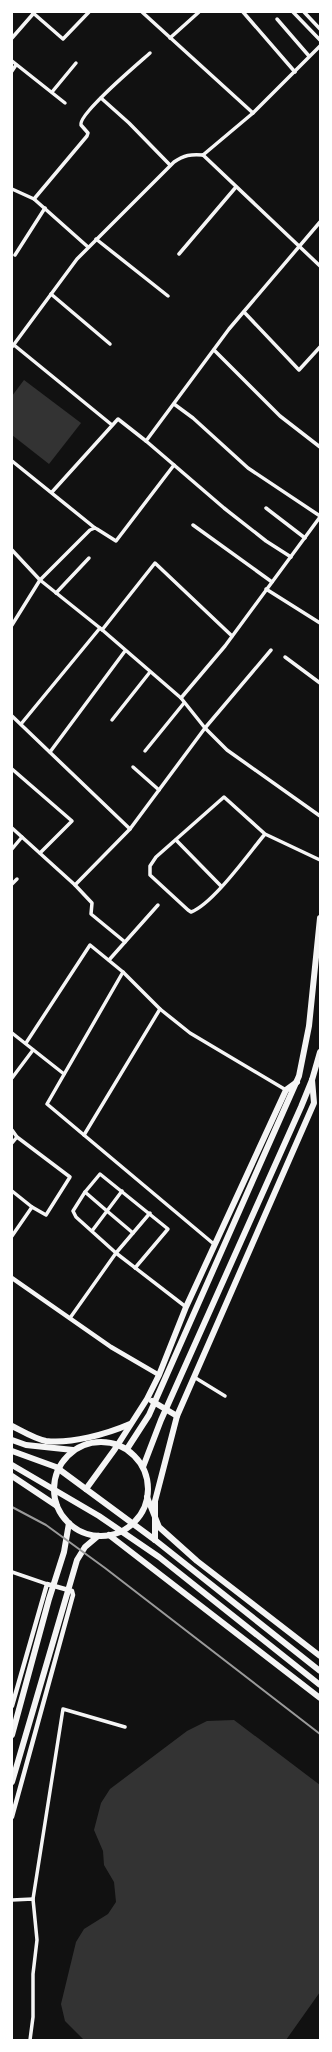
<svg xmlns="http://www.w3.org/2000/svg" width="332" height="2052" font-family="'Libre Baskerville',serif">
<rect width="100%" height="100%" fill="#111"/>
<g fill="#333">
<polygon points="24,380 81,423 49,464 12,435 12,396"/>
<polygon points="234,1720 320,1785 320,1992 286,2040 84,2040 65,2021 61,2004 76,1942 84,1929 108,1914 116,1902 114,1882 104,1865 103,1851 94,1830 101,1803 110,1789 187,1731 207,1721"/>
</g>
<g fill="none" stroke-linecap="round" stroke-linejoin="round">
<g stroke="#f5f5f5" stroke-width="3.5">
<polyline points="32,12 63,39 89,12"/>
<polyline points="142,12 253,113"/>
<polyline points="243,12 295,72"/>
<polyline points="293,12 320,40"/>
<polyline points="304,12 320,29"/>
<polyline points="277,19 309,56"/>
<polyline points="12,38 33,14"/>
<polyline points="170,38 199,12"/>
<polyline points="12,61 65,103"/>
<polyline points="12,71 16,65"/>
<polyline points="52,92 76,63"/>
<polyline points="101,98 129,123 170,165"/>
<polyline points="203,155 320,266"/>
<polyline points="203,155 253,113 320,46"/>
<polyline points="12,189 34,199 88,247"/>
<path d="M34 199 87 136 88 133 81 125C78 114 140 62 150 53"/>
<polyline points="96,239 168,296"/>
<polyline points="179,254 236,187"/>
<polyline points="15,255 45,208"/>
<polyline points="51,294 110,344"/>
<polyline points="244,312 299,370 320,347"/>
<polyline points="14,345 112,425"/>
<path d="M12 347 77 259 174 162C184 155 191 154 203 155"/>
<polyline points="214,350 280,416 320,447"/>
<polyline points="174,404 193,418 248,468 320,516"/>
<polyline points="12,461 95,528"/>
<polyline points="174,465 224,508 266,541 291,557"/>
<polyline points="52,492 118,419 146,441"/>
<polyline points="266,508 305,538"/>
<polyline points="193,525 272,582"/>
<polyline points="12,550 40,580 100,628 181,698 205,728 227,750 320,816"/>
<polyline points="266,589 320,623"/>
<polyline points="56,593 89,558"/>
<polyline points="12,625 40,580 90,530 95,528 97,529 116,541 174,465 146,441 229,329 320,222"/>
<polyline points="102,630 155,563 232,636"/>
<polyline points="285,657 320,683"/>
<polyline points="181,698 225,646 320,517"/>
<polyline points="12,716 130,829"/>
<polyline points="112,720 150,672"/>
<polyline points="21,724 100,628"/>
<polyline points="145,751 184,703"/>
<polyline points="50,752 125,651"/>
<polyline points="133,767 159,790"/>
<polyline points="12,769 72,821 40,853"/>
<polyline points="12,828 75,885 92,903 91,914 125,942 109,960"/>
<path d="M265 834C249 853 213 904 191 912L188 910 150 875V866L156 857 224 797 265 834 320 860"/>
<polyline points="176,840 221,886"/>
<polyline points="12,849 22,837"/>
<polyline points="12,884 17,879"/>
<polyline points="75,885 130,829 205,728 271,650"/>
<polyline points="125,942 158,905"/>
<polyline points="123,972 47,1104 215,1245"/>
<polyline points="12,1033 64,1074"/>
<polyline points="26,1043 90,945 123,972 160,1009 190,1033 286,1090"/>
<polyline points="12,1078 33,1050"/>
<polyline points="12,1130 17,1137 70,1177 46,1215 32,1207 12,1236"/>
<polyline points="84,1135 160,1009"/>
<polyline points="12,1143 17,1137"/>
<polyline points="12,1191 32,1207"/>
<polyline points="122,1191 107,1211 133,1233"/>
<polyline points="85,1192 100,1174 168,1229 135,1268"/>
<polyline points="92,1231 107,1211 85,1192 73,1211 76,1217 116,1253 186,1307"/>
<polyline points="70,1318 116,1253 150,1213"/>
<polyline points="194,1377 225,1396"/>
<polyline points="12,1572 47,1584"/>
<polyline points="33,1899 63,1709 125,1727"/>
<polyline points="12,1900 33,1899 37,1940 33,1974 33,2017 30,2040"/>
</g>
<g stroke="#f5f5f5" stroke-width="4.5">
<polyline points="12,1278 111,1347 159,1375"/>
<polyline points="12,1706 47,1584 72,1591 73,1595 12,1817"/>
</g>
<g stroke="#f5f5f5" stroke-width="6">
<polyline points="152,1401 177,1416"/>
<path d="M12 1426C22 1431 35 1439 46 1441 71 1444 107 1434 130 1424"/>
<polyline points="12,1440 26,1445 73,1450"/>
<circle cx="101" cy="1489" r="47"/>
<polyline points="127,1449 149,1415 299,1076 309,1026 320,918"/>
<polyline points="12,1451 56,1467 155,1540 320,1671"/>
<polyline points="12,1465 99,1516 159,1557 320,1685"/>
<polyline points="143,1467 161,1420 301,1107 312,1080 320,1052"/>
<polyline points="12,1476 57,1506"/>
<polyline points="86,1489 115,1449 147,1399 159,1375 186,1307 286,1090 297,1082"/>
<polyline points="147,1497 159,1527 197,1561 320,1656"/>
<polyline points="109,1535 320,1698"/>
<polyline points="155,1540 155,1501 177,1416 314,1103 312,1080"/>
<polyline points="12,1735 49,1599 64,1552 69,1523"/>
<polyline points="12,1782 77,1560 85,1547 98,1536"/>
</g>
<polyline stroke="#9a9a9a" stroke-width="2" points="12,1507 46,1525 105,1568 320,1734"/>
</g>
<rect width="332" height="2052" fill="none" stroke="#ffffff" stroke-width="26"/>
</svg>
